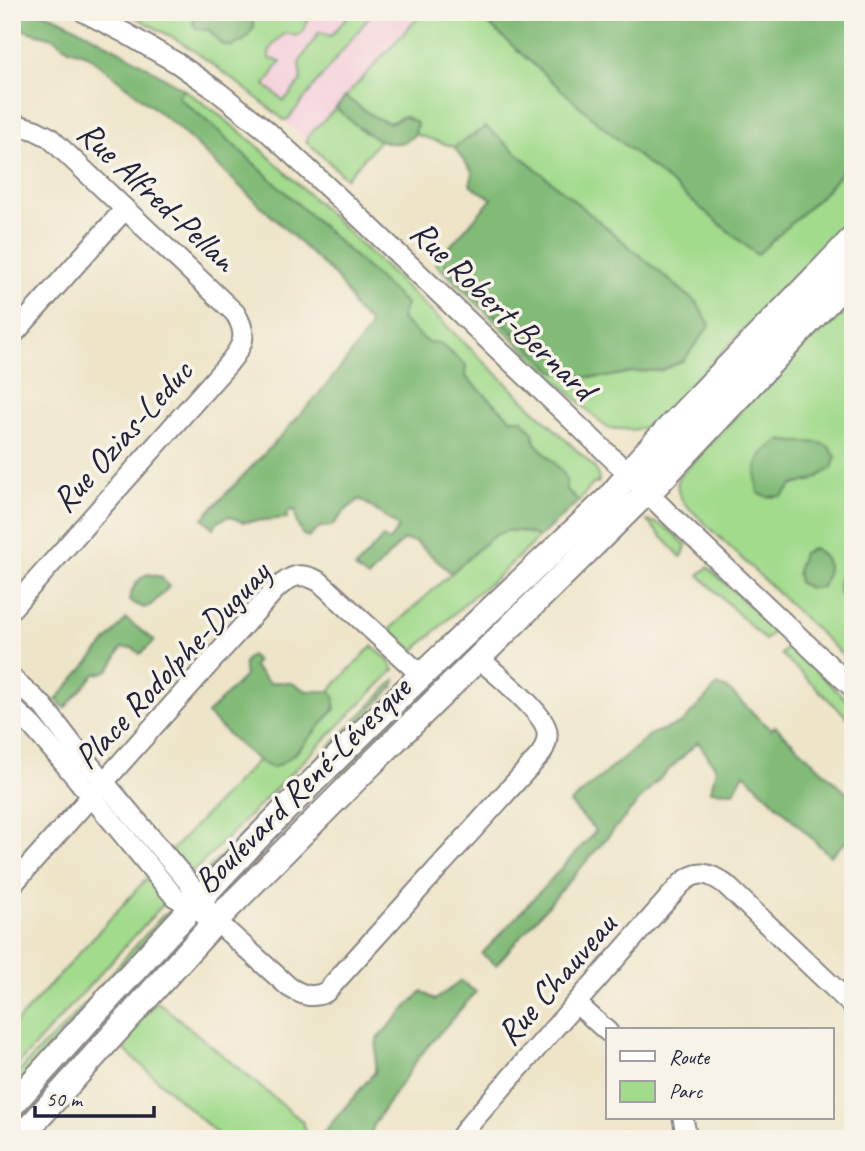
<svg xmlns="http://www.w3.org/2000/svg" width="865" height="1151" font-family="Caveat,sans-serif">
<rect width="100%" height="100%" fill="#f7f3e8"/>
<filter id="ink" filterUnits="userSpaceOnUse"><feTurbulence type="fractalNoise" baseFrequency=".0143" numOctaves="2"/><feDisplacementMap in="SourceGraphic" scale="14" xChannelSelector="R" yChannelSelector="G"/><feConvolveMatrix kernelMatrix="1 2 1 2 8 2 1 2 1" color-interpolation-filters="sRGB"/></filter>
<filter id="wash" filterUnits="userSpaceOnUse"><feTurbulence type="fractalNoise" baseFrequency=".00686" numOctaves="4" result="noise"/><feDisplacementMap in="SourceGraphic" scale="28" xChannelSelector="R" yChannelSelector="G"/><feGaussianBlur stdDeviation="1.57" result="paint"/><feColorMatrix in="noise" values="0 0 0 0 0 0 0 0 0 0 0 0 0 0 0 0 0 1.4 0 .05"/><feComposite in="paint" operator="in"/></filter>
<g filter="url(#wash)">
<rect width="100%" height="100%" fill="#eee5c9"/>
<polygon fill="#f5cfdc" points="478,12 404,116 346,178 284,120 248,90 177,40 127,13"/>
<g fill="#a3db8d" stroke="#627e64" stroke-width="2">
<path d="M126 12H195L193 24 209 29 221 44 251 14 250 12H300L308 20 303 32 296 36 286 33C277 40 268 47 269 59L281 61 265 85 284 101 301 81 299 63 319 32 331 36 351 12H373L288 119 284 120C250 92 216 65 179 41 162 31 143 22 126 12Z"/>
<polygon points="423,12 478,12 494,29 596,120 756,254 822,195 853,159 853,221 793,285 738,335 662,416 646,427 634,430 608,428 600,422 435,263 442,255 448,271 607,377 631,372 662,370 486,127 454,147 415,134 417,123 401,119 390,123 376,118 345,97"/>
<path d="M183 89 213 110 260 148 589 462C596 468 598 473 599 482L593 484 579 501 566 489 562 471 535 443 533 433 511 419 401 319 406 304 221 133 178 97Z"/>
<polygon points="336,108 365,133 381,139 346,178 306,141 310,134"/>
<path d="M853 290V544L838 583 841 595 853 597V665L688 507C679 498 676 490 678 478Z"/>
<path d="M647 521C665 523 674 534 686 545L683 555 681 557Z"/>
<polygon points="503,531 524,531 539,537 494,580 474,595 415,650 410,648 390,629 490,538"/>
<polygon points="708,567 774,629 772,633 765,640 699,575"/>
<polygon points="508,607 511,610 336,786 334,783 382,728"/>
<polygon points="789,645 853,706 853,714 849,719 781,654"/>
<polygon points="372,646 387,659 394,670 193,872 185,868 171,851 258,760 271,767 295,754 335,709 331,692 329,691"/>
<polygon points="395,680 394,686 215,869 204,873"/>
<polygon points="147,878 167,900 12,1071 12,1027"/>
<polygon points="168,913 166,919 12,1090 12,1080 41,1048 62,1029 156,923 162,916"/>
<polygon points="157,1001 302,1121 307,1139 223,1139 118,1044"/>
<polygon points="77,1045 80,1048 28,1114 22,1108"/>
</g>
<g fill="#82bb78" stroke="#526e5a" stroke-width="2">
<path d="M19 12H42L60 19 128 55 183 89 178 97 221 133 406 304 401 319 427 342 439 343 466 365 465 376 511 419H522L533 433 535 443 562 471 566 479V489L579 501 539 537C506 524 497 531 473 554 466 561 458 567 451 573L416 542 403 540 368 578 355 568 383 537 389 541 399 527 360 499 346 510 332 526 320 527 309 537 303 535 297 524 295 510 288 511 287 518 243 522 229 516 219 521 213 528 203 518C260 457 322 398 369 329V322L354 308 350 298 336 277 176 126 110 73 87 55 69 49 53 38 23 30Z"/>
<polygon points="195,12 250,12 254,27 245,40 231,47 221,44 209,30 197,29 193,24"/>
<polygon points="478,12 853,12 853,159 822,195 757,255 596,121 494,29"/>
<path d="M345 97 376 118 390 123 404 116 417 123 415 134C414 135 408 140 406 141 383 152 352 122 336 108Z"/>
<polygon points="486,127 697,303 710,325 683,361 662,370 631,372 607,377 577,377 554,371 447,270 442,255 492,199 470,185 473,173 454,147"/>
<path d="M781 440C796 445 816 438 829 447 829 447 835 456 836 456L832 468 813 480 793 485 782 496 768 497 758 493C753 465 755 455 781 440Z"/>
<polygon points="853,544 853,597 840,595 838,583"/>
<path d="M814 548C831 561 831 568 822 587L810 588 799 583 797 571 803 553Z"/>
<path d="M148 574 161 577 169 587 151 605 144 608 129 601C131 589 136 580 148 574Z"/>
<path d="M126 619 155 641 140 654 133 648H122C112 660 116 672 95 674L65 708 56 700Z"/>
<path d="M251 655 257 661 253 666 269 683 277 682 292 683 307 691H331L335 698V708C325 720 285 770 271 767 257 765 219 725 207 714L245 676C243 666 242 662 251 655Z"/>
<polygon points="718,685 729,690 771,730 775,726 853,799 853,846 847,841 830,856 744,773 734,792 711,791 716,768 698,742 653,785 496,965 482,954 596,831 570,803 651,734 682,723"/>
<polygon points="461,981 476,992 421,1054 374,1124 370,1139 318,1139 375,1072 377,1039 422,991 435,1000"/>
</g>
</g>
<g filter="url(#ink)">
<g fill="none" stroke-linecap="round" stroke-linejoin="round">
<defs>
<g id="minor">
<polyline points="84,12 125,33 177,63 217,91 266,130 352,210 610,456 670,515 853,688"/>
<path d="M12 123 35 130 49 137 235 313C249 335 243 346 228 364L12 608"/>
<polyline points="12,336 124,210"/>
<path d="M12 678 43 706 72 744 189 883 216 921 289 987C302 995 312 999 326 992L541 754C545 747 548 740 547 732 545 712 495 674 479 658"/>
<polyline points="12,707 32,726 58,756 169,890 175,897 203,914"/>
<path d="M12 885 275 590C291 575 300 571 320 582L421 675"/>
<polyline points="577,1004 608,1032"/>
<polyline points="683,1118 687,1139"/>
<path d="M459 1139 470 1124 681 884C697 869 709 872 726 885L853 1006"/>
</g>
<g id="major">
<path d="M12 1105C96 1012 180 918 267 828 378 714 495 606 610 497L629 474"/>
<polyline points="19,1139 225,911 364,771 647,492"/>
</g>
<g id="highway">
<path d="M629 474C701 394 779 319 853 241"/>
<polyline points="647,492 853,272"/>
</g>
</defs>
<use href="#minor" stroke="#888482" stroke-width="23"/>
<use href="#major" stroke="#888482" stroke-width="28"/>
<use href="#highway" stroke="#888482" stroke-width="32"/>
<use href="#minor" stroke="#fff" stroke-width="19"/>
<use href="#major" stroke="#fff" stroke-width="24"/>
<use href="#highway" stroke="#fff" stroke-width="28"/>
</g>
</g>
<g text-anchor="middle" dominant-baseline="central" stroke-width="7" stroke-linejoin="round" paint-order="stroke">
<g font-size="35" fill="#22223b" stroke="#f7f3e8">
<text transform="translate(157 196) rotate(43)">Rue Alfred-Pellan</text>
<text transform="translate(503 310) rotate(44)">Rue Robert-Bernard</text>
<text transform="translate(122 436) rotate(-48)">Rue Ozias-Leduc</text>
<text transform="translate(172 665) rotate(-47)">Place Rodolphe-Duguay</text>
<text transform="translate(302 785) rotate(-45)">Boulevard René-Lévesque</text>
<text transform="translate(556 979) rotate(-49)">Rue Chauveau</text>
</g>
</g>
<rect width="865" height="1151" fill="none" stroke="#f7f3e8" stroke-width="42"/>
<rect x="606" y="1028" width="228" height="91" fill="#f7f3e8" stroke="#a29fa3" stroke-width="2"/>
<rect x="620" y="1051" width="35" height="10" fill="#ffffff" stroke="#a29fa3" stroke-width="2"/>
<text x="669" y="1064" font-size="21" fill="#22223b">Route</text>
<rect x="620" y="1081" width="35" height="21" fill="#a3db8d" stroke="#a29fa3" stroke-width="2"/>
<text x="669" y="1098" font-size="21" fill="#22223b">Parc</text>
<path d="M35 1106v10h119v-10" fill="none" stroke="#22223b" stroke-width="3.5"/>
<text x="46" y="1106" font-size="21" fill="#22223b" stroke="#f7f3e8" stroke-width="5" paint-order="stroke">50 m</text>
</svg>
